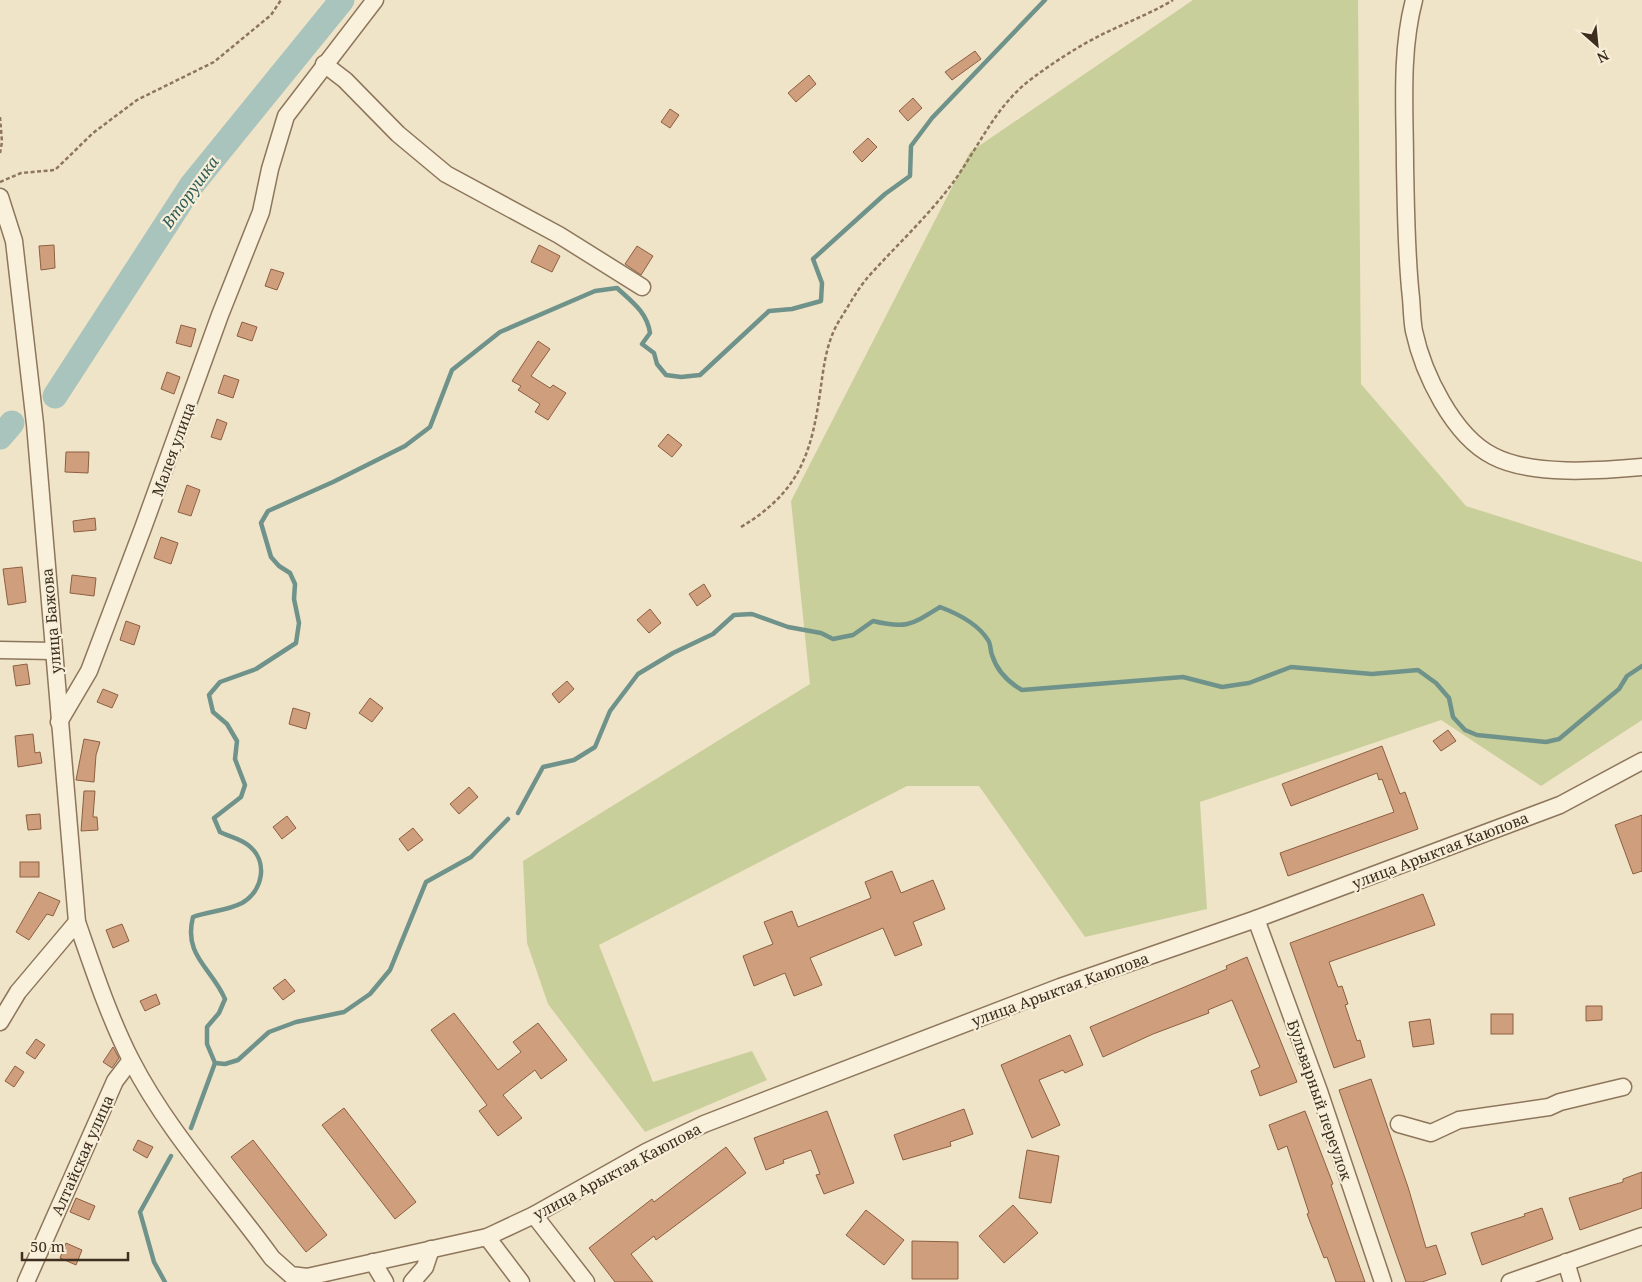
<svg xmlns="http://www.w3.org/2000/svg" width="1642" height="1282" font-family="'Noto Serif',serif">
<rect width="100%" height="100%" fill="#f0e4c8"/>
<polygon fill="#c9cf9b" points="1193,0 1358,0 1361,384 1466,506 1642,562 1642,720 1541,786 1441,720 1200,802 1207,909 1085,937 979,786 907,786 599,945 653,1082 752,1051 767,1080 645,1132 548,1004 527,943 523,861 810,684 791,501 970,152"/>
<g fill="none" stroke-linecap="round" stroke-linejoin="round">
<g stroke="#6f938a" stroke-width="4.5">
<path d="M518 813 543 767 574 760 595 747 610 711 638 674 673 653 713 634 734 615 752 614 788 627 821 633 833 639 853 635 873 621C906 629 911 625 940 607 956 613 978 624 988 640 991 644 990 650 992 655 997 671 1008 682 1022 690L1183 677 1222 687 1249 683 1291 667 1372 674 1418 670 1436 683 1449 698 1453 717 1465 730 1477 735 1546 742 1559 739 1619 689 1627 676 1642 666"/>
<polyline points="215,1063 225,1064 238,1060 269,1032 296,1022 344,1012 370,994 390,970 426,882 471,857 508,819"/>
<path d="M191 1128 215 1063 207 1044V1027L219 1013 225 999C212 968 183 956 193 917 209 911 227 911 242 903 263 891 269 861 248 845 241 839 228 836 220 832L214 818 241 797 245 785 235 759 237 741 227 724 213 712 209 695 220 682 256 669 296 643 299 623 294 599 295 584 290 573 279 566 271 557 261 523 268 511 333 482 405 446 430 427 452 370 500 332 595 291 617 288C632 302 647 312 650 333L642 344 654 353 657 364 666 375 681 377 700 375 769 311 792 309 821 301 822 283 813 259 885 194 910 176 911 146 932 118 1045 0"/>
<polyline points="165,1282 154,1262 140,1212 171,1156"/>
</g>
<g stroke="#a9c4bc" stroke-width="25">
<polyline points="55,396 191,186 342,0"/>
<polyline points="0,437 12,423"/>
</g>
</g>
<g fill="#cf9f7d" stroke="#8d5f41">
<polygon points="975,51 981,59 952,80 945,72"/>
<polygon points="809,75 816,84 796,102 788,93"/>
<polygon points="913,98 922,108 908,121 899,111"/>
<polygon points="670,109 679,115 670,128 661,122"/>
<polygon points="868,138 877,147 862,162 853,152"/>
<polygon points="54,245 55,268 41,270 39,246"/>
<polygon points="539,245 560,256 552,272 531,262"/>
<polygon points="637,246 653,256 641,275 625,264"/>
<polygon points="271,269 284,273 277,290 265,286"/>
<polygon points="242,322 257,327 252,341 237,336"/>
<polygon points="181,325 196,329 191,347 176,343"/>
<polygon points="538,341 550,349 531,376 550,388 553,385 566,393 548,420 535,412 540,404 518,390 521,386 512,381"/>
<polygon points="167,372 180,377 174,394 161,389"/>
<polygon points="224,375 239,380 233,398 218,393"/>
<polygon points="217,419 227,423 221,440 211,437"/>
<polygon points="668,434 682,445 672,457 658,446"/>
<polygon points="66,452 89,452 88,473 65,472"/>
<polygon points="187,485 200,490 191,516 178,512"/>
<polygon points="95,518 96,530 74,532 73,521"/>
<polygon points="161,537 178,543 171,564 154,558"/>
<polygon points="22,567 26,602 8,605 3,569"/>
<polygon points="72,575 96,578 94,596 70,593"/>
<polygon points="704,584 711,596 697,606 689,594"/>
<polygon points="650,609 661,623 649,633 637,620"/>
<polygon points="126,621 140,626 134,645 120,640"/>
<polygon points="27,664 30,684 16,686 13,666"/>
<polygon points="567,681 574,689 559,703 552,694"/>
<polygon points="103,689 118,695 112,708 97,702"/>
<polygon points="370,698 383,708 372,722 359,713"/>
<polygon points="293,708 310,713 306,729 289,724"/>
<polygon points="1448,730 1456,741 1441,751 1433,741"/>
<polygon points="33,734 35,753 40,752 42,763 18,767 15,736"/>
<polygon points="84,739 100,742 96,755 94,782 76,780"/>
<polygon points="1382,746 1400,794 1405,792 1418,829 1288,876 1280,853 1394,812 1382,779 1379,780 1377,773 1291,806 1282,784"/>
<polygon points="469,787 478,797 459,814 450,804"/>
<polygon points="84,791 95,791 93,817 97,817 98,830 81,831"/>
<polygon points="40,814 41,829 28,830 26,815"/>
<polygon points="1642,815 1642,871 1633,874 1615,825"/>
<polygon points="287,816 296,828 282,839 273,827"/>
<polygon points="413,828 423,840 408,851 399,839"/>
<rect x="20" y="862" width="19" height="15"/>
<polygon points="892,871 901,893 933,880 945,909 913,922 922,945 895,956 883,928 810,958 822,985 794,996 785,973 754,986 743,956 773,944 764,922 792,911 798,927 871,898 865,882"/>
<polygon points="39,892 60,901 53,916 47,914 29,940 16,932"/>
<polygon points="1423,894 1435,925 1329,962 1338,987 1342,986 1348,1004 1345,1005 1357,1041 1360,1040 1365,1057 1334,1068 1290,943"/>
<polygon points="122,924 129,941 113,948 106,930"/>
<polygon points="1247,957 1297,1082 1260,1096 1251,1071 1260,1067 1232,1000 1208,1010 1209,1013 1153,1034 1103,1057 1090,1027 1227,969 1226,966"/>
<polygon points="285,979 295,991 283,1000 273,988"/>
<polygon points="156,994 160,1004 145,1011 140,1001"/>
<polygon points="1586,1006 1602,1006 1602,1020 1586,1021"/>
<polygon points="454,1013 498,1070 521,1052 513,1042 538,1023 567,1060 541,1079 535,1070 503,1095 522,1118 498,1136 479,1111 487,1105 431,1030"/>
<rect x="1491" y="1014" width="22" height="20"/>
<polygon points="1430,1019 1434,1044 1413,1047 1409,1022"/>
<polygon points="1070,1035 1083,1065 1065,1073 1063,1070 1039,1080 1060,1125 1032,1138 1001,1065"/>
<polygon points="36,1039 45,1045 35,1059 26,1053"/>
<polygon points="113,1047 119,1058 112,1068 103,1062"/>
<polygon points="15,1066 24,1072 14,1087 5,1081"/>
<polygon points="1371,1079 1408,1187 1426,1248 1436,1245 1446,1274 1422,1282 1406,1282 1339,1090"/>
<polygon points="344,1108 416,1202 395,1219 322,1125"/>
<polygon points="964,1109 973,1134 950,1142 951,1146 903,1160 894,1135"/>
<polygon points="827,1111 854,1183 824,1194 816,1175 820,1174 811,1150 783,1160 784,1163 766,1170 754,1138"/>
<polygon points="1305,1111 1333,1184 1331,1185 1365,1282 1336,1282 1327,1257 1324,1258 1307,1214 1309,1213 1287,1146 1278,1150 1269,1125"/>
<polygon points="138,1140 153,1147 147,1158 133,1150"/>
<polygon points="253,1140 327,1235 306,1252 231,1157"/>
<polygon points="726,1147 746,1173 656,1240 654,1236 631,1254 653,1282 615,1282 589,1248 652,1199 654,1202"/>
<polygon points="1027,1150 1059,1156 1051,1203 1019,1198"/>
<polygon points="1642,1172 1642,1208 1580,1230 1569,1198 1623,1182 1623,1179"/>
<polygon points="76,1198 95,1206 89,1220 70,1212"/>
<polygon points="1013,1205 1038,1233 1004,1263 979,1236"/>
<polygon points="1542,1208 1553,1239 1482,1265 1471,1233 1525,1216 1524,1214"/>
<polygon points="866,1210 904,1240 884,1265 846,1235"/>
<polygon points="912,1241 958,1242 958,1279 912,1279"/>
<polygon points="66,1243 82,1250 76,1265 60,1258"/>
</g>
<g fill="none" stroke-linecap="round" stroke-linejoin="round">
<defs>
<g id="minor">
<path d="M1414 0C1400 53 1405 111 1405 165 1406 210 1406 253 1411 298 1412 309 1412 321 1414 331 1423 373 1453 436 1493 456 1531 476 1599 471 1642 467"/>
<polyline points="324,64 345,80 398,134 446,174 559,235 642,287"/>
<path d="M0 197 14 241 35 424 77 922C93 968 109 1017 131 1060 168 1132 225 1193 272 1258L291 1275 307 1277 487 1237 534 1215 646 1152 704 1124 1060 987 1256 919 1560 805 1642 761"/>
<polyline points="0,650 53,651"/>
<polyline points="59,722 89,671 143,528 220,315 261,212 270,169 286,116 375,0"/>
<polyline points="1256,919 1319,1091 1383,1282"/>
<polyline points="0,1022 18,992 77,922"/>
<polyline points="1399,1124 1431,1133 1459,1120 1549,1107 1560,1102 1623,1087"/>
<polyline points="534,1215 586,1282"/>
<polyline points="487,1237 521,1282"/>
<polyline points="373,1262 385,1282"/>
<polyline points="1566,1262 1572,1282"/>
<polyline points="26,1282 115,1081 131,1060"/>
<polyline points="412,1282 425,1267 431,1249"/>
<polyline points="1510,1282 1642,1236"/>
</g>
</defs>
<use href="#minor" stroke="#8d765c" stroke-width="19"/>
<g stroke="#8d765c" stroke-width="2.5" stroke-dasharray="4 2.5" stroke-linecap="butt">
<polyline points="0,117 2,142 0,153"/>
<polyline points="0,182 21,173 55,170 93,133 137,100 214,62 271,15 281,0"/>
<path d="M741 527C801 491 812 452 821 386 824 364 827 341 839 321 848 307 857 290 868 277 896 246 927 217 952 184 979 147 996 104 1034 77 1054 62 1079 46 1101 35 1125 23 1150 14 1173 0"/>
</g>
<use href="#minor" stroke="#faf1dc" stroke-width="16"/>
</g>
<g text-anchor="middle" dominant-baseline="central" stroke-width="4.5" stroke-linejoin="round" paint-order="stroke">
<g font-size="15" fill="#3d2e20" stroke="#f7eed8">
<text transform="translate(173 449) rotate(-70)">Малея улица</text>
<text transform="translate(51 621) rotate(-95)">улица Бажова</text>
<text transform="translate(1440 850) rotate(-21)">улица Арыктая Каюпова</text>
<text transform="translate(1060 989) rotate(-20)">улица Арыктая Каюпова</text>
<text transform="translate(1320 1100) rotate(71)">Бульварный переулок</text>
<text transform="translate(82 1155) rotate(-66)">Алтайская улица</text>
<text transform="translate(617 1171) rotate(-28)">улица Арыктая Каюпова</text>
</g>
<g font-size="16" font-style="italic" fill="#2f5d5a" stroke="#f7eed8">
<text transform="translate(190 192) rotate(-54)">Вторушка</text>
</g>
</g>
<g transform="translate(1597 45) rotate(153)" stroke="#f7eed8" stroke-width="4" paint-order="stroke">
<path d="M0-4L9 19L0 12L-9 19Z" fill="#3d2e20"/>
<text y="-8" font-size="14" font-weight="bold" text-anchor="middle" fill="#3d2e20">N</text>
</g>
<path d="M22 1252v8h106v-8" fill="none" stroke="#3d2e20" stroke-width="2.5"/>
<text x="30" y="1252" font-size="15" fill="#3d2e20" stroke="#f7eed8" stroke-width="4" paint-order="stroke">50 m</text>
</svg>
